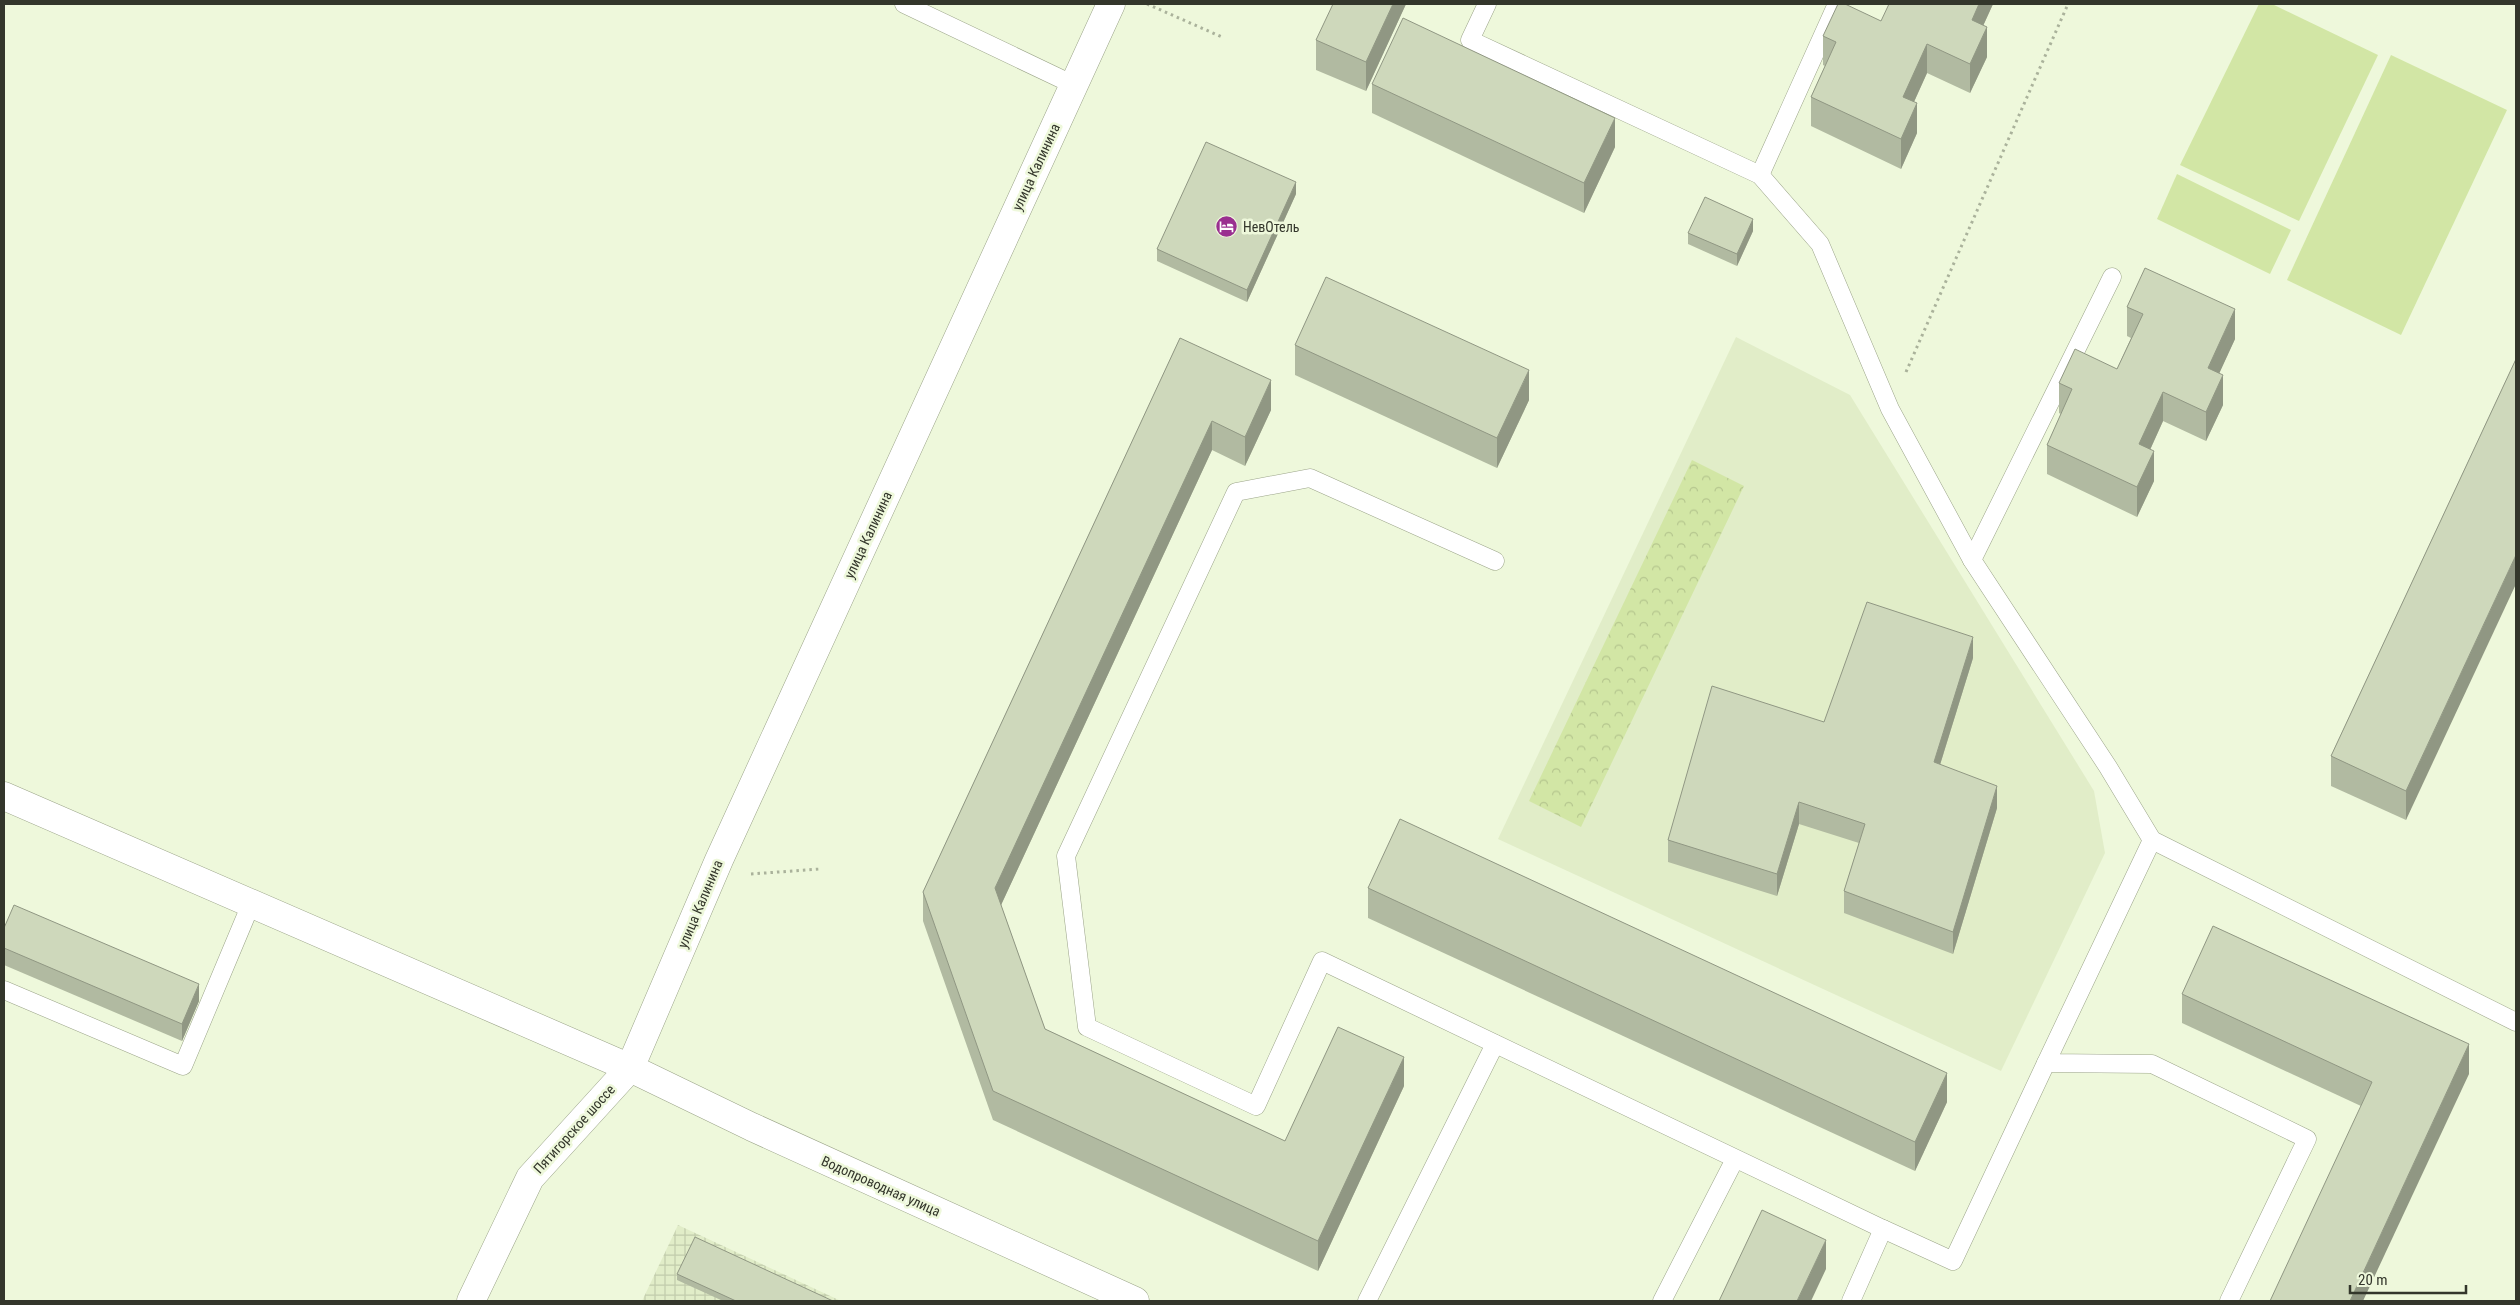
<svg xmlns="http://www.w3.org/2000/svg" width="2520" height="1305" font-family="'Roboto Condensed',sans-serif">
<defs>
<pattern id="industrial-grid" width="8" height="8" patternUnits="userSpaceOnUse" patternTransform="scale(1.25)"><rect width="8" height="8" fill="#e1edc8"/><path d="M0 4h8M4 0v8" fill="none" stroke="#c2ccac"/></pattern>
<pattern id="park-crowns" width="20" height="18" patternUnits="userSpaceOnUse" patternTransform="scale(1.25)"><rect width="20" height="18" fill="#d2e6a5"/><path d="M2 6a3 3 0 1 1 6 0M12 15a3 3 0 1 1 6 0" fill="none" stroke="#b5c68e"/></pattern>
</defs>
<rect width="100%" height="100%" fill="#eef8db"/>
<polygon fill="#e1edc8" points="1736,337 1850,395 2094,791 2105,853 2001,1071 1498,839"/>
<polygon fill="url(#industrial-grid)" points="678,1225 841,1301 642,1301"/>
<polygon fill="url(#park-crowns)" points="1692,460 1744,486 1581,827 1529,801"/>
<g fill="#d2e6a5">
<polygon points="2259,4 2272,4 2378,55 2299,221 2180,165"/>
<polygon points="2391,55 2507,110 2401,335 2287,280"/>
<polygon points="2177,174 2291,230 2270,274 2157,219"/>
</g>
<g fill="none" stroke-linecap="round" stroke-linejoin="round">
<defs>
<g id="lane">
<polyline points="904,4 1074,85"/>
<polyline points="1487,4 1470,40 1760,175 1820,244 1890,409 1972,560"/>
<polyline points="1760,175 1837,4"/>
<polyline points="2112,277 1972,560 2108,767 2152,840 2516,1022"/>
<polyline points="1495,561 1310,478 1236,492 1066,856 1087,1027 1256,1106 1322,961 1883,1229 1851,1301"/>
<polyline points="2152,840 2046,1063 2152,1064 2307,1139 2229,1301"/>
<polyline points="4,990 183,1066 251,904"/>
<polyline points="1883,1229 1953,1261 2046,1063"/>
<polyline points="1367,1301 1495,1044"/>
<polyline points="1662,1301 1735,1159"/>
</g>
<polyline id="street" points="4,796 630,1068"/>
<g id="secondary">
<polyline points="630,1068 752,1127 1135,1301"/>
<polyline points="471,1301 530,1178 630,1068 719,860 1111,4"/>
</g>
</defs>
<use href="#lane" stroke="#9ba489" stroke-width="19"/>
<use href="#street" stroke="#9ba489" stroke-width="29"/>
<use href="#secondary" stroke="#9ba489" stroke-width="29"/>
<g stroke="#aab29b" stroke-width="3" stroke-dasharray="2.5 4" stroke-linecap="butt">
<polyline points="1147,4 1222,37"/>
<polyline points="1906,372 2068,4"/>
<polyline points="751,874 820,869"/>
</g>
<use href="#lane" stroke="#fff" stroke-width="18"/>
<use href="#street" stroke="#fff" stroke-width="28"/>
<use href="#secondary" stroke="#fff" stroke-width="28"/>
</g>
<g fill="#b1baa1">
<polygon points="1406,4 1366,91 1316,70 1316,40"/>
<polygon points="1993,4 1983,26 1987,57 1970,93 1927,73 1914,102 1917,133 1901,169 1811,126 1811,97 1825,66 1823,65 1823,36 1881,21"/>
<polygon points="1372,84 1615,147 1584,213 1372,113"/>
<polygon points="1296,194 1247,302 1157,261 1157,249"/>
<polygon points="1753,231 1737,266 1688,244 1688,233"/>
<polygon points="2127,307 2235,339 2219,373 2223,405 2206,441 2163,421 2150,450 2154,481 2137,517 2047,474 2047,445 2061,414 2059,413 2059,383 2117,369 2131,338 2127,336"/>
<polygon points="1180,338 1271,410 1245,466 1212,450 1001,905 1045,1029 1285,1141 1404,1086 1318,1271 993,1120 923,921 923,892"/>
<polygon points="1295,345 1529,400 1497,468 1295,375"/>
<polygon points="2516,359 2406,820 2331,786 2331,756"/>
<polygon points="1973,658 1940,765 1997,808 1953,954 1844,913 1844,891 1859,843 1799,824 1777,896 1668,862 1668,840 1824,722"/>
<polygon points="1368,888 1947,1102 1915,1171 1368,918"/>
<polygon points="4,928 199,1001 182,1041 4,965"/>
<polygon points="2182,994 2469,1074 2361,1106 2182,1023"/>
<polygon points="677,1274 833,1301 723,1301 677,1280"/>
</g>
<g fill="#909783">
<polygon points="1393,4 1406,4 1366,91 1366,62"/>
<polygon points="1979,4 1993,4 1972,50 1972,20"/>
<polygon points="1987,27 1987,57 1970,93 1970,64"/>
<polygon points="1927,44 1927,73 1903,126 1903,97"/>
<polygon points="1917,103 1917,133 1901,169 1901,139"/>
<polygon points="1615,118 1615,147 1584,213 1584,183"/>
<polygon points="1296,182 1296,194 1247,302 1247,290"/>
<polygon points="1753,219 1753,231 1737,266 1737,254"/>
<polygon points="2235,309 2235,339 2208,398 2208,368"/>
<polygon points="1529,370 1529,400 1497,468 1497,438"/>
<polygon points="2223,375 2223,405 2206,441 2206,412"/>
<polygon points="1271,380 1271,410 1245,466 1245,437"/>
<polygon points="2163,392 2163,421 2139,474 2139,444"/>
<polygon points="1212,421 1212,450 995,918 995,888"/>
<polygon points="2154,451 2154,481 2137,517 2137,487"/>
<polygon points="2516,555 2516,584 2406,820 2406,791"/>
<polygon points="1973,637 1973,658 1934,784 1934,762"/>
<polygon points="1997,786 1997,808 1953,954 1953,932"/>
<polygon points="1799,802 1799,824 1777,896 1777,874"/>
<polygon points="199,984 199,1001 182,1041 182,1024"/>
<polygon points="2469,1044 2469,1074 2363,1301 2350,1301"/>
<polygon points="1404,1057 1404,1086 1318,1271 1318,1241"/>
<polygon points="1947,1073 1947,1102 1915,1171 1915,1142"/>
<polygon points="1826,1240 1826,1269 1811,1301 1797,1301"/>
</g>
<g fill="#ced8bb" stroke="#909783">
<polygon points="1333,4 1393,4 1366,62 1316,40"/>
<polygon points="1838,4 1845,4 1881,21 1889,4 1979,4 1972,20 1987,27 1970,64 1927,44 1903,97 1917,103 1901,139 1811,97 1836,42 1823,36"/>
<polygon points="1403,18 1615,118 1584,183 1372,84"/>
<polygon points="1206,142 1296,182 1247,290 1157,249"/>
<polygon points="1705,197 1753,219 1737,254 1688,233"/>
<polygon points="2145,268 2235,309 2208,368 2223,375 2206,412 2163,392 2139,444 2154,451 2137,487 2047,445 2072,389 2059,383 2075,349 2117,369 2143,314 2127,307"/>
<polygon points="1326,277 1529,370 1497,438 1295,345"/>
<polygon points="1180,338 1271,380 1245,437 1212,421 995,888 1045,1029 1285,1141 1338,1027 1404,1057 1318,1241 993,1091 923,892"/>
<polygon points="2516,359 2516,555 2406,791 2331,756"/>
<polygon points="1867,602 1973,637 1934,762 1997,786 1953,932 1844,891 1865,824 1799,802 1777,874 1668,840 1712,686 1824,722"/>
<polygon points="1400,819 1947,1073 1915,1142 1368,888"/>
<polygon points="14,905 199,984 182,1024 4,948 4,928"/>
<polygon points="2213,926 2469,1044 2350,1301 2270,1301 2372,1082 2182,994"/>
<polygon points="1762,1210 1826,1240 1797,1301 1719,1301"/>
<polygon points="695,1237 833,1301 736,1301 677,1274"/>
</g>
<defs>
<symbol id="hotel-disc" viewBox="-11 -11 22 22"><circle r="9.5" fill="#9a2f90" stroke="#eef8db"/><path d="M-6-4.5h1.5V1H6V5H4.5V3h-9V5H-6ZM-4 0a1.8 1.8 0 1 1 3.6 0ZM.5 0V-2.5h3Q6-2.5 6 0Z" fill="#fff"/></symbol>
</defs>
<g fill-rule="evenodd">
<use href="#hotel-disc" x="1214" y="214" width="25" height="25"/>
</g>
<g text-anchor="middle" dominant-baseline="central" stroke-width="5" stroke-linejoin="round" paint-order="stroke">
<g font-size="14" fill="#33362b" stroke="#eef8db">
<text transform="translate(1036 167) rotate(-65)">улица Калинина</text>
<text transform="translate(868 535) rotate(-65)">улица Калинина</text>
<text transform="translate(700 904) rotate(-67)">улица Калинина</text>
<text transform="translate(574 1129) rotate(-48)">Пятигорское шоссе</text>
<text transform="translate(881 1186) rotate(24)">Водопроводная улица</text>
</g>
<g font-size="14" fill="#33362b" stroke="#eef8db" text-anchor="start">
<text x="1243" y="227">НевОтель</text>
</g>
</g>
<rect width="2520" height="1305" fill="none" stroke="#33362b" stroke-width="10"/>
<path d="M2350 1285v8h116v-8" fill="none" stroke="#33362b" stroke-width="2.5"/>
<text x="2358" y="1285" font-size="15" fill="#33362b" stroke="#eef8db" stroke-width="4" paint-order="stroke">20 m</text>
</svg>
